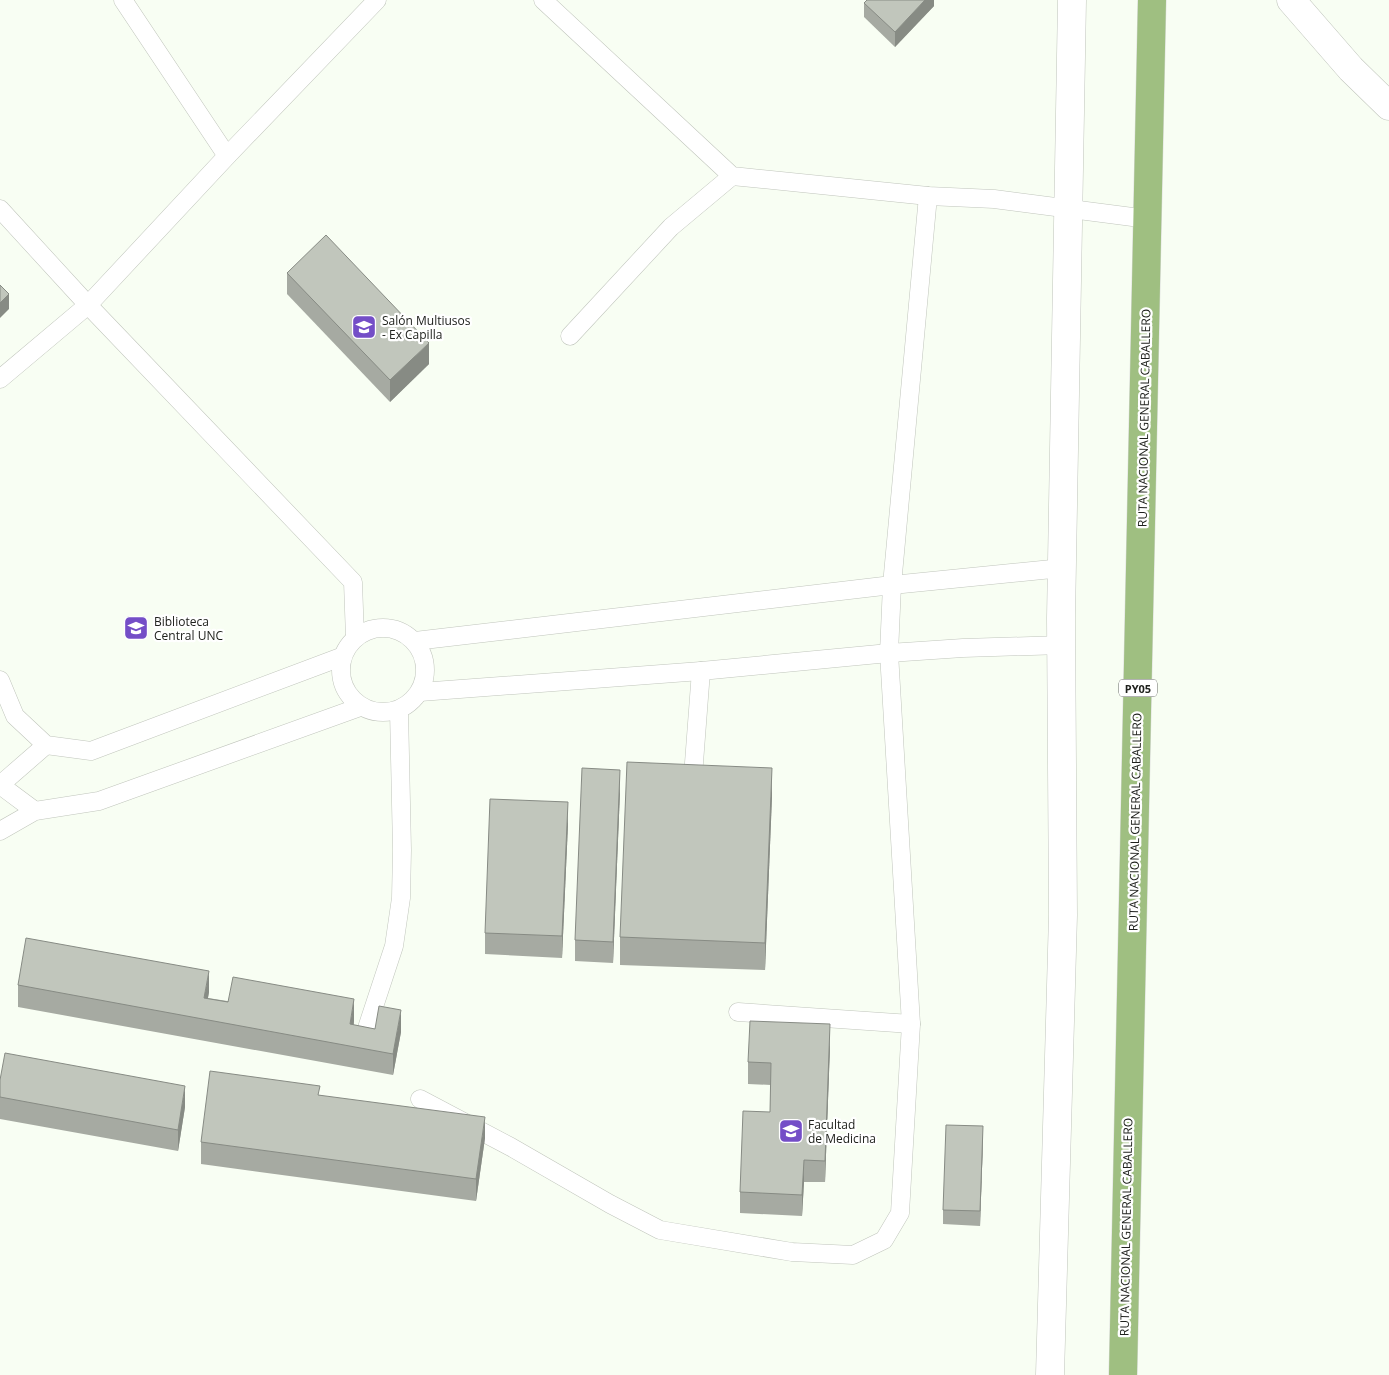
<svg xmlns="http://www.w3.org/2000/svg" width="1389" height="1375" font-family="'Open Sans',sans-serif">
<rect width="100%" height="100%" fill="#f8fef3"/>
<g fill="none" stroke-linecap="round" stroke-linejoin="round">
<defs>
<g id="lane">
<polyline points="123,0 227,156"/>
<polyline points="543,0 732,176 928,196 994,199 1148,219"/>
<polyline points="0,209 88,305 353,582 355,638"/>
<polyline points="570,336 671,227 732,176"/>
<polyline points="0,379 88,305 227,156 377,0"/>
<circle cx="383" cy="670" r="42"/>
<polyline points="415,641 892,585 1062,568"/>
<polyline points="0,680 15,716 46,745 91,751 341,657"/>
<polyline points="420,692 701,671 889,653 963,648 1062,645"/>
<polyline points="693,776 701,671"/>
<polyline points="0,785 46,745"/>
<polyline points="0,785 35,811"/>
<polyline points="0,831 35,811 99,801 360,707"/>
<polyline points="738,1012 911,1024"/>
<polyline points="366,1031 394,946 401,898 402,850 399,710"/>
<polyline points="420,1099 511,1147 610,1204 660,1230 792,1252 853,1255 884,1240 900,1213 911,1024 889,653 892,585 928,196"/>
</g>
<g id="street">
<polyline points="1291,0 1351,69 1389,106"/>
<polyline points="1050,1375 1063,915 1061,618 1072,0"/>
</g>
<polyline id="highway" points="1123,1375 1152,0"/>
</defs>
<use href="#lane" stroke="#c0c5bc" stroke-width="19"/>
<use href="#street" stroke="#c0c5bc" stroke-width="29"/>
<use href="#highway" stroke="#dbdcdb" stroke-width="29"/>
<use href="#lane" stroke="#fff" stroke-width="18"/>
<use href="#street" stroke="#fff" stroke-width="28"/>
<use href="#highway" stroke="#9fbf81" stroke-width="28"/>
</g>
<g fill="#a6aaa2">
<polygon points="934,0 934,6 895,47 864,17 864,3"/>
<polygon points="287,273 429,364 390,402 287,294"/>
<polygon points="620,791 613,963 575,961 575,940"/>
<polygon points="772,796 765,970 620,965 620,937"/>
<polygon points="568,824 562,958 485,954 485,933"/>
<polygon points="18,985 209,992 208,998 354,1021 354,1025 375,1029 401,1032 393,1075 18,1007"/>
<polygon points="830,1046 825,1182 804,1182 802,1216 740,1213 740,1192 770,1112 771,1085 748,1084 748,1062"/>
<polygon points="0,1080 185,1107 178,1151 0,1119"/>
<polygon points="320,1095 485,1138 476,1201 201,1164 201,1142"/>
<polygon points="983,1140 980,1226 943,1224 943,1210"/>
</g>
<g fill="#878b84">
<polygon points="925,0 934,0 934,6 895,47 895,32"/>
<polygon points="9,294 9,309 0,318 0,303"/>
<polygon points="429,343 429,364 390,402 390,380"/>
<polygon points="772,768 772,796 765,970 765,943"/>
<polygon points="620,770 620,791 613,963 613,942"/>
<polygon points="568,802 568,824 562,958 562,936"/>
<polygon points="209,971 209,992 204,1019 204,998"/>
<polygon points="354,999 354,1021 350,1045 350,1024"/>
<polygon points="401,1010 401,1032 393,1075 393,1054"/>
<polygon points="830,1024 830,1046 825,1182 825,1161"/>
<polygon points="185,1086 185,1107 178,1151 178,1130"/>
<polygon points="485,1117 485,1138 476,1201 476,1179"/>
<polygon points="983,1126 983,1140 980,1226 980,1211"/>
<polygon points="804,1160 804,1182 802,1216 802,1195"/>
</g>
<g fill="#c1c6bc" stroke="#878b84">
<polygon points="867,0 925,0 895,32 864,3"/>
<polygon points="326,235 429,343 390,380 287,273"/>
<polygon points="0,285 9,294 0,303"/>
<polygon points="627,762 772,768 765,943 620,937"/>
<polygon points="582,768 620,770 613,942 575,940"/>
<polygon points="490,799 568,802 562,936 485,933"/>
<polygon points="26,938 209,971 204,998 228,1002 233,977 354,999 350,1024 375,1029 379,1006 401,1010 393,1054 18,985"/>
<polygon points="750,1021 830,1024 825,1161 804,1160 802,1195 740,1192 743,1111 770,1112 771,1063 748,1062"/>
<polygon points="5,1053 185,1086 178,1130 0,1097 0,1080"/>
<polygon points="210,1071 320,1086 318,1095 485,1117 476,1179 201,1142"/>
<polygon points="946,1125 983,1126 980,1211 943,1210"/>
</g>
<defs>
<symbol id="university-square" viewBox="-11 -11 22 22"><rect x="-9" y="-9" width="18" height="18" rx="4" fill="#744ec7" stroke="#fff"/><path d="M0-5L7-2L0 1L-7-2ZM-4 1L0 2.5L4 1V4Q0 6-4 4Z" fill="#fff"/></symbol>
</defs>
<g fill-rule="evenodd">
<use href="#university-square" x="350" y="313" width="28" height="28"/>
<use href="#university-square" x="122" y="614" width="28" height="28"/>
<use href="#university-square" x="777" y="1117" width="28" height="28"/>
</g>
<g text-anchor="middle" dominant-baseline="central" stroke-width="4.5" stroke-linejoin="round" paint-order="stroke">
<rect fill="#fff" stroke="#636462" stroke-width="1" x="1119" y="679.5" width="38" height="17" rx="4"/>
<g font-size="11" font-weight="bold" fill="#20221e">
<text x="1138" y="688">PY05</text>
</g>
<g font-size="12" fill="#20221e" stroke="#fff" text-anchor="start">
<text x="382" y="320">Salón Multiusos<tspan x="382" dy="14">- Ex Capilla</tspan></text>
<text x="154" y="621">Biblioteca<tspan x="154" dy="14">Central UNC</tspan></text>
<text x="808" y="1124">Facultad<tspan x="808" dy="14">de Medicina</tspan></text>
</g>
<g font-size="12" fill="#20221e" stroke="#fff">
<text transform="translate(1144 418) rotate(-89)">RUTA NACIONAL GENERAL CABALLERO</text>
<text transform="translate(1135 822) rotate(-89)">RUTA NACIONAL GENERAL CABALLERO</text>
<text transform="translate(1126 1227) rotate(-89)">RUTA NACIONAL GENERAL CABALLERO</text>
</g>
</g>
</svg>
